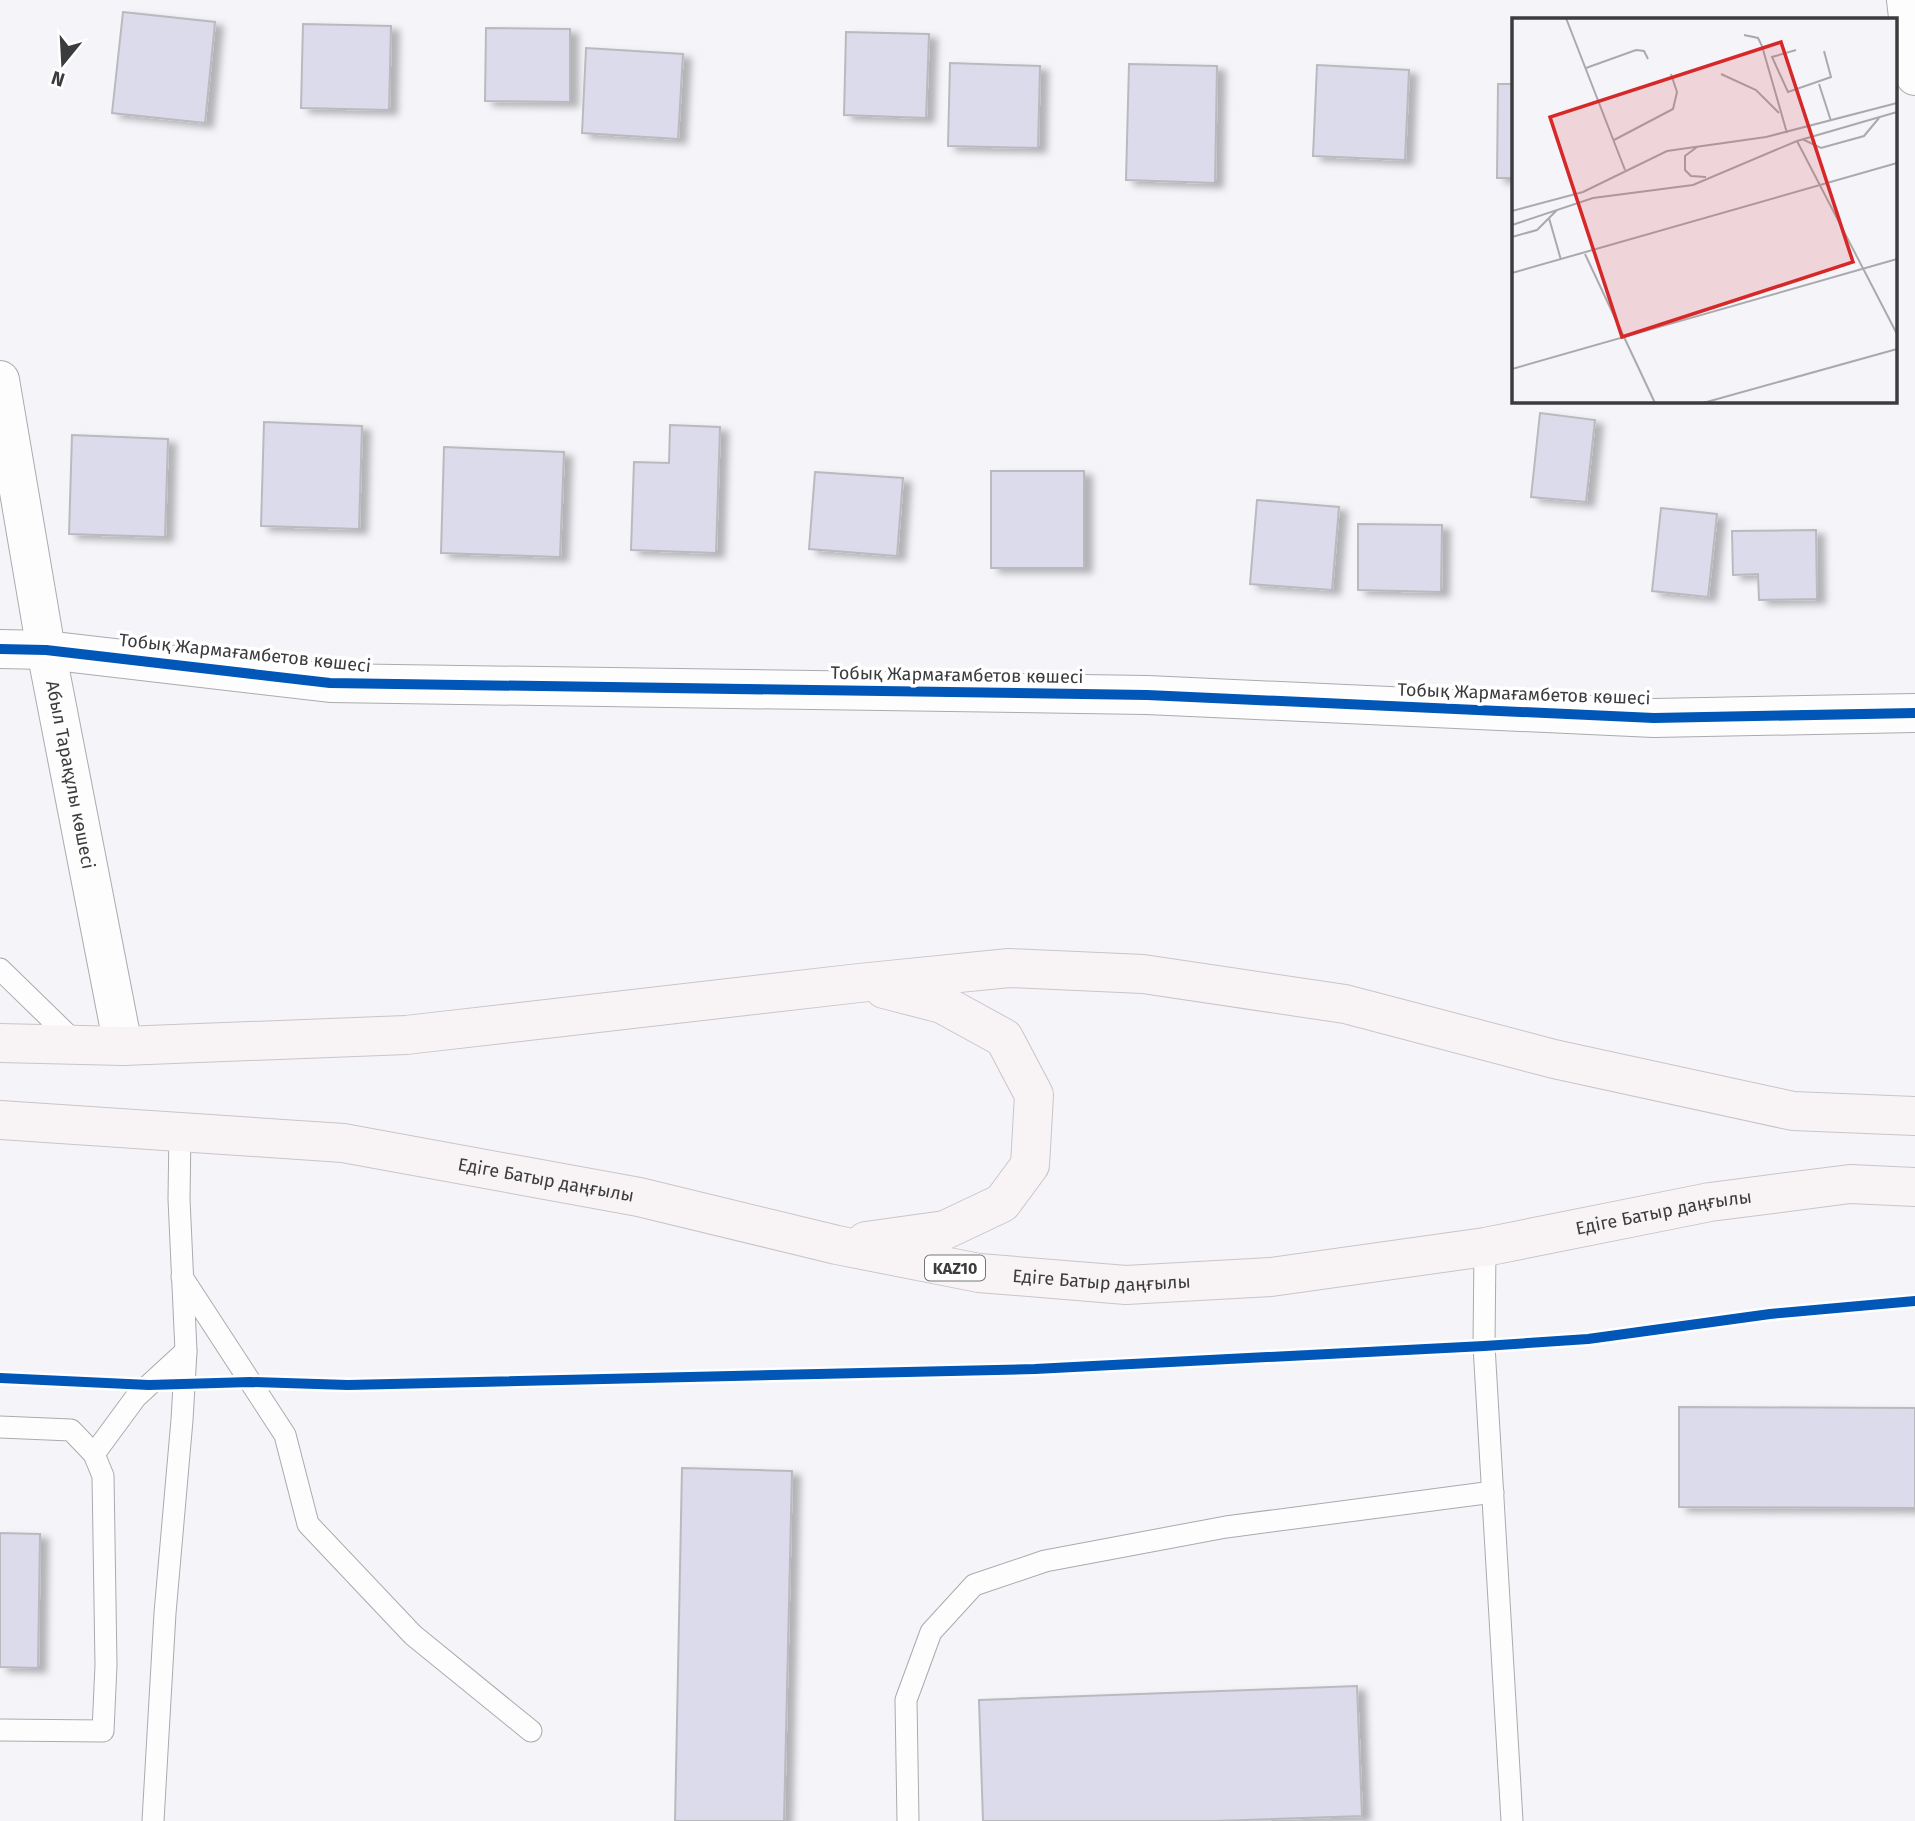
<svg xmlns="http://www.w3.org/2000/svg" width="1915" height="1821" font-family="'Fira Sans',sans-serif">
<defs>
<filter id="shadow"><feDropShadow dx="8" dy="4.5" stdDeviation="3.5" flood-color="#0004"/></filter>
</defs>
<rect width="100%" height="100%" fill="#f4f4f9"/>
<g fill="#dbdbec" stroke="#bababe" stroke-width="2" filter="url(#shadow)">
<polygon points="123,12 215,22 205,123 112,113"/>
<polygon points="303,24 391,26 389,110 301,108"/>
<polygon points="486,28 570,29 570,102 485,101"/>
<polygon points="846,32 929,34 926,118 844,115"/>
<polygon points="586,48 683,54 678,139 582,133"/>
<polygon points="950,63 1040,66 1038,148 948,146"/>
<polygon points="1129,64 1217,66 1215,183 1126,180"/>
<polygon points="1317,65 1409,70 1405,160 1313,156"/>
<polygon points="1498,84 1514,84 1514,178 1497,178"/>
<polygon points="1540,413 1595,420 1586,502 1531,497"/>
<polygon points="264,422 362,426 359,529 261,526"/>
<polygon points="670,425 720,427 716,553 631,550 634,462 669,463"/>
<polygon points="72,435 168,439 165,537 69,534"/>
<polygon points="444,447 564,452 560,557 441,553"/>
<rect x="991" y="471" width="93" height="97"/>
<polygon points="815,472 903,478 897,556 809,549"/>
<polygon points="1257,500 1339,507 1332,590 1250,584"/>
<polygon points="1661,508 1717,514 1708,597 1652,591"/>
<polygon points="1358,524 1442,525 1441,592 1358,590"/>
<polygon points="1816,530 1817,599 1759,600 1758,574 1733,575 1732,531"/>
<polygon points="1679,1407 1915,1408 1915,1508 1679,1507"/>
<polygon points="682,1468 792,1471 784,1821 675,1821"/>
<polygon points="0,1533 40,1534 38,1668 0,1667"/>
<polygon points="1357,1686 1362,1816 1214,1821 983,1821 979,1700"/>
</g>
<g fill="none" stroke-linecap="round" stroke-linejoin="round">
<defs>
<g id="lane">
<polyline points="0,969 78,1045"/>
<polyline points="1485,1247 1484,1346 1512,1821"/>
<polyline points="182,1277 285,1435 308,1524 413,1635 531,1731"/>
<polyline points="0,1427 71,1430 94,1454 103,1476 106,1665 103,1731 0,1730"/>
<polyline points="94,1454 136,1397 186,1351"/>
<polyline points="153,1821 165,1613 182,1420 186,1351 179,1199 180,1131"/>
<polyline points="908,1821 906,1700 931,1632 974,1585 1045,1561 1226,1527 1493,1492"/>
</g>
<g id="street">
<polyline points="1906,0 1915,76"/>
<path id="s1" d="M0 380 46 650 123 1046"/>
<polyline points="0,649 46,650 330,683 1147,695 1654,718 1915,713"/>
</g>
<g id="primary">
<polyline points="0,1043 123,1046 406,1035 859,983 1009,968 1143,974 1345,1004 1554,1059 1793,1111 1915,1116"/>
<path id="s2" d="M0 1120 343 1143 639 1197 837 1245 979 1273 1126 1285 1271 1277 1485 1247 1710 1202 1850 1184 1915 1187"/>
<polyline points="866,1241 945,1230 1002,1203 1030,1165 1034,1095 1004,1038 942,1004 884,989"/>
</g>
</defs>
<use href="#lane" stroke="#aaabae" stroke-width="23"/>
<use href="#street" stroke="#aaabae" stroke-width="40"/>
<use href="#primary" stroke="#ccc4c7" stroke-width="40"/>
<use href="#lane" stroke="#fdfdfe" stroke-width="21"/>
<use href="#street" stroke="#fdfdfe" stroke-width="38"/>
<use href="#primary" stroke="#f8f4f5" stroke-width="38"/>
<defs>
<g id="cycleway">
<polyline points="0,649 46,650 330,683 1147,695 1654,718 1915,713"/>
<polyline points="0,1378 149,1385 250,1382 348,1385 1035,1369 1484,1346 1588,1339 1770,1314 1915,1301"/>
</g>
</defs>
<use href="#cycleway" stroke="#fff" stroke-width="15"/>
<use href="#cycleway" stroke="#0057b8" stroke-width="10"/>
</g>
<g text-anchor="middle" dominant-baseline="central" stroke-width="7" stroke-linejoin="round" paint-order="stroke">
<rect fill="#fff" stroke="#767678" stroke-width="2" x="925" y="1255.5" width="60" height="25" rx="5"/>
<g font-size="16" font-weight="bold" fill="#3b3c3e">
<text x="955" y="1268">KAZ10</text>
</g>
<g font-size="18" fill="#3b3c3e" stroke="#fff">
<text transform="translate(245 653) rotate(6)">Тобық Жармағамбетов көшесі</text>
<text transform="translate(957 675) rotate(1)">Тобық Жармағамбетов көшесі</text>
<text transform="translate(1524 694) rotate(2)">Тобық Жармағамбетов көшесі</text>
<text stroke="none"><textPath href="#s1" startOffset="401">Абыл Тарақұлы көшесі</textPath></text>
<text stroke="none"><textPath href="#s2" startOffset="550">Едіге Батыр даңғылы</textPath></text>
<text stroke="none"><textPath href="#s2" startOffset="1684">Едіге Батыр даңғылы</textPath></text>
<text stroke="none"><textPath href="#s2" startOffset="1116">Едіге Батыр даңғылы</textPath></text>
</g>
</g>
<g transform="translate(1512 18)">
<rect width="385" height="385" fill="#f4f4f9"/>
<path fill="none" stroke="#aaaaae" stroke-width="2" d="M54 0 113 152M232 17 246 20 250 28 275 115M284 32 260 39 276 74 319 59 312 33M74 50 124 32 132 33 136 41M209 56 244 72 267 95M307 66 319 103M290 121 309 130 352 118 367 100M102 122 161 91 165 74 159 56M285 123 385 316M185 129 173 138V152L179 158 194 159M0 193 71 174 155 133 254 119 385 85M37 200 49 242M0 207 81 180 181 167 285 123 385 94M0 219 25 212 45 192M73 236 143 385M0 255 385 145M0 351 385 241M191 385 385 331"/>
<path fill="#d62828" fill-opacity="0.15" stroke="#d62828" stroke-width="3.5" d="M269 24 341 244 110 319 38 99Z"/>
<rect width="385" height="385" fill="none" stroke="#3b3c3e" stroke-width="3.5"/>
</g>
<g transform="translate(63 63) rotate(198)" stroke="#ffffff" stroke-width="5" paint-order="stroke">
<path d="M0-5L12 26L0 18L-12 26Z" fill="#3b3c3e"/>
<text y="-10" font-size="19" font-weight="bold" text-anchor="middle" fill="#3b3c3e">N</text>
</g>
</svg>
